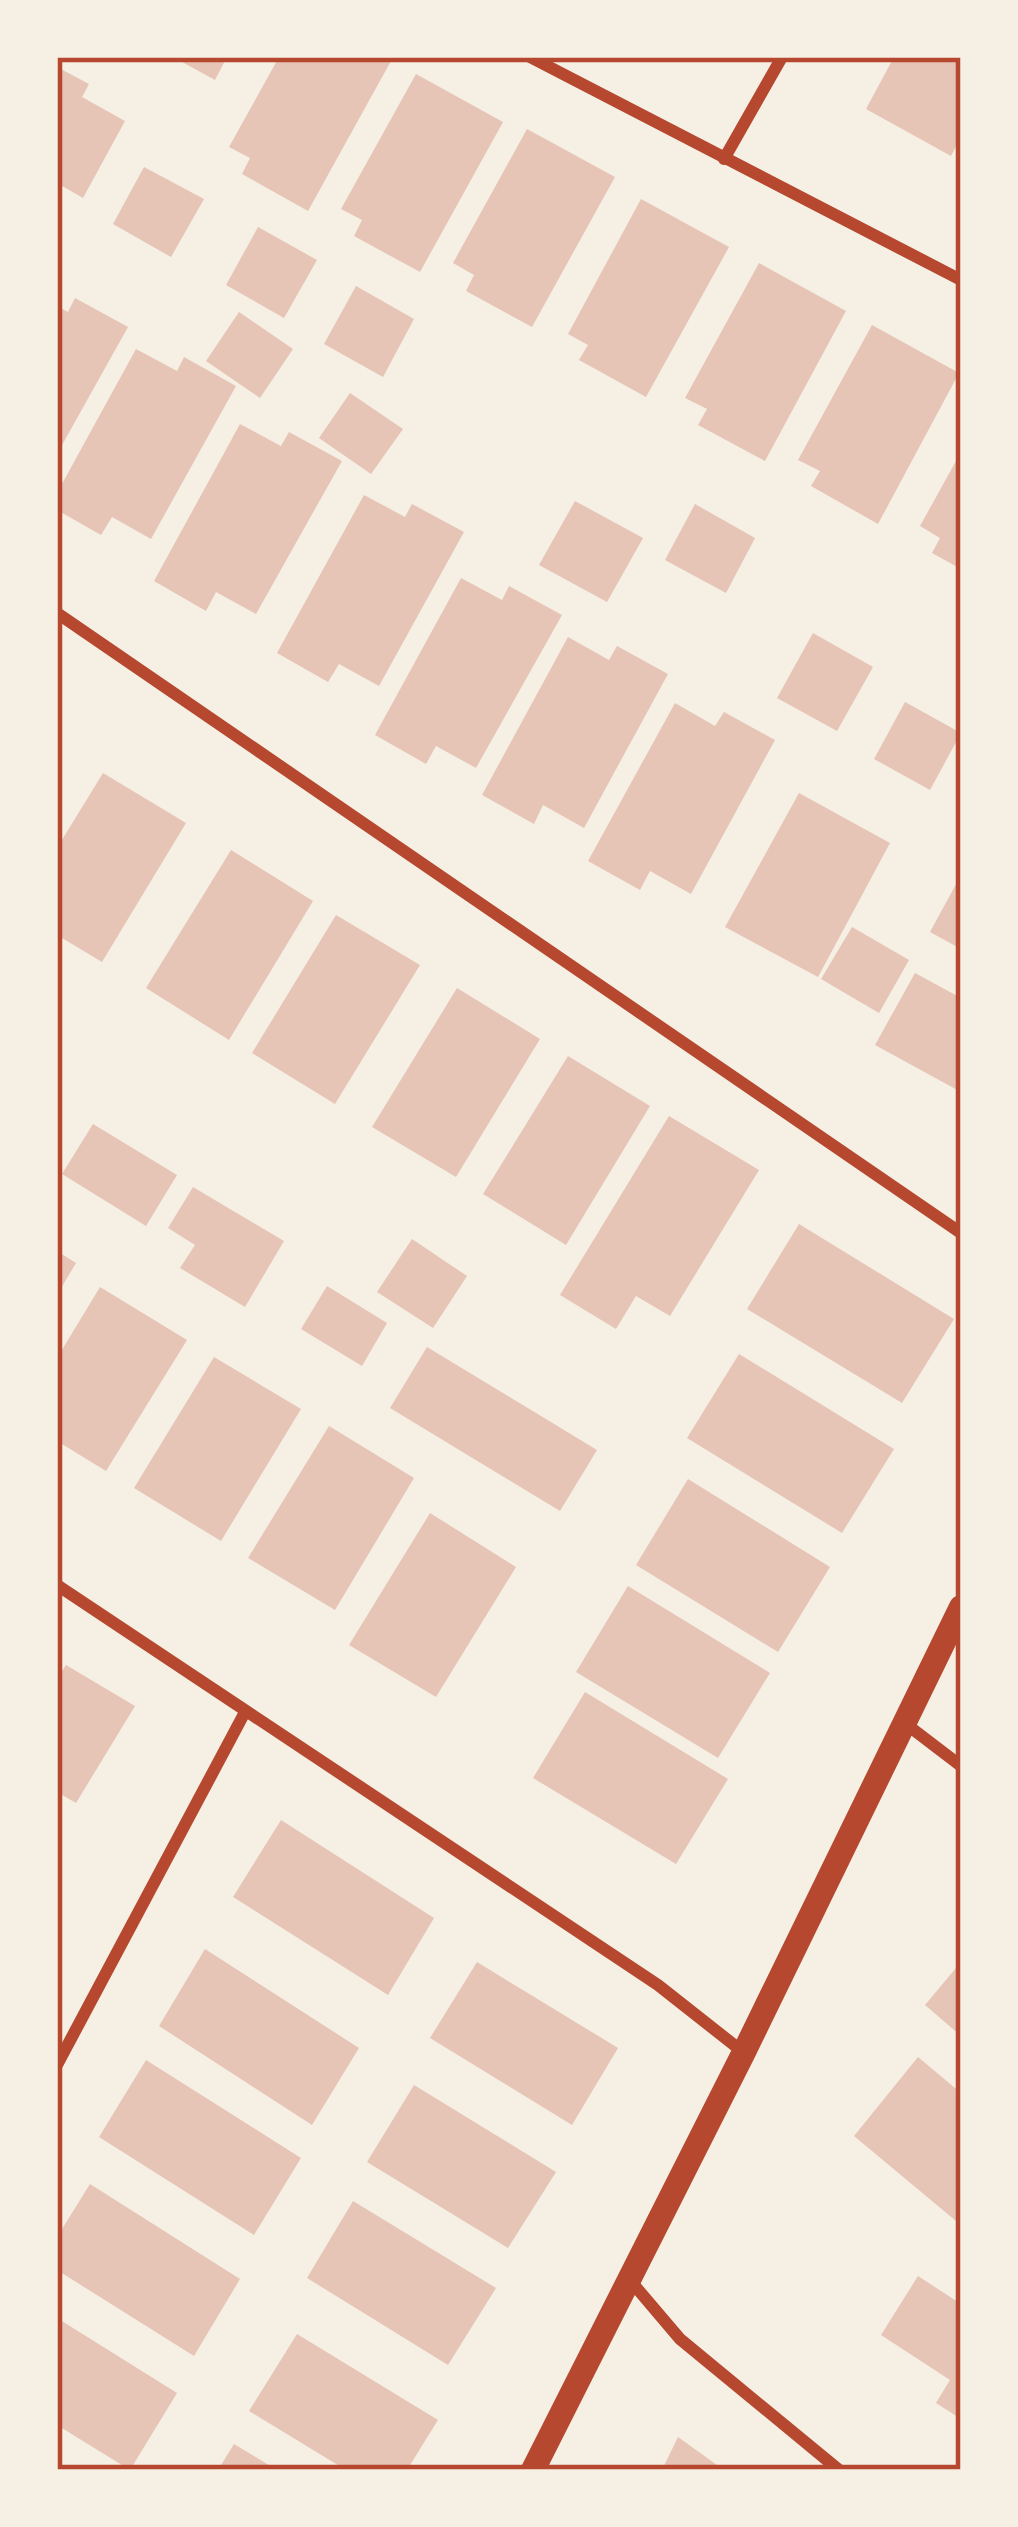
<svg xmlns="http://www.w3.org/2000/svg" width="1018" height="2527" font-family="Karla,sans-serif">
<rect width="100%" height="100%" fill="#f6efe4"/>
<g fill="#e6c5b7">
<polygon points="173,57 227,57 215,80"/>
<polygon points="279,57 384,57 391,61 308,211 242,174 250,158 229,147"/>
<polygon points="894,57 961,57 961,137 951,156 866,109"/>
<polygon points="57,67 89,84 82,97 125,121 83,198 57,183"/>
<polygon points="416,74 503,122 420,272 354,236 362,220 341,209"/>
<polygon points="527,129 615,177 532,327 466,291 474,275 453,263"/>
<polygon points="144,167 204,199 171,257 113,224"/>
<polygon points="641,199 729,247 646,397 579,360 588,345 568,334"/>
<polygon points="258,227 317,260 284,318 226,285"/>
<polygon points="759,263 846,311 765,461 698,425 707,409 685,398"/>
<polygon points="356,286 414,319 383,377 324,344"/>
<polygon points="75,298 128,327 57,454 57,306 68,312"/>
<polygon points="239,312 293,349 260,398 206,361"/>
<polygon points="872,325 959,373 878,524 811,486 820,471 798,460"/>
<polygon points="136,349 177,371 184,357 236,386 151,539 112,517 101,535 57,510 57,493"/>
<polygon points="350,393 403,429 371,474 319,438"/>
<polygon points="240,424 281,446 289,432 342,461 256,614 216,592 206,611 154,581"/>
<polygon points="961,452 961,569 932,553 940,538 920,526"/>
<polygon points="364,495 405,517 412,504 464,532 379,686 339,664 328,682 277,653"/>
<polygon points="575,501 643,538 607,602 539,565"/>
<polygon points="695,504 755,538 726,593 665,560"/>
<polygon points="461,578 502,600 509,586 562,615 476,768 436,746 426,764 375,735"/>
<polygon points="813,633 873,667 837,731 777,698"/>
<polygon points="568,637 609,660 617,646 668,674 584,828 543,805 534,824 482,795"/>
<polygon points="905,702 961,733 930,790 874,759"/>
<polygon points="675,703 715,726 724,712 775,740 691,894 650,871 640,890 588,861"/>
<polygon points="103,773 186,823 102,962 57,935 57,848"/>
<polygon points="799,793 890,843 818,977 725,927"/>
<polygon points="231,850 313,901 229,1040 146,988"/>
<polygon points="961,875 961,949 930,932"/>
<polygon points="336,915 420,965 335,1104 252,1053"/>
<polygon points="852,927 909,960 879,1013 821,979"/>
<polygon points="915,973 961,998 961,1092 875,1045"/>
<polygon points="457,988 540,1039 456,1177 372,1127"/>
<polygon points="568,1056 650,1106 566,1245 483,1194"/>
<polygon points="669,1116 759,1170 670,1316 636,1296 616,1329 560,1295"/>
<polygon points="93,1124 177,1175 146,1226 62,1174"/>
<polygon points="193,1187 284,1241 245,1307 180,1268 195,1245 168,1228"/>
<polygon points="799,1224 954,1319 902,1403 747,1309"/>
<polygon points="412,1239 467,1276 433,1328 377,1292"/>
<polygon points="57,1251 76,1263 57,1295"/>
<polygon points="327,1286 387,1323 362,1366 301,1329"/>
<polygon points="100,1287 187,1340 106,1471 57,1441 57,1358"/>
<polygon points="427,1347 597,1450 560,1511 390,1408"/>
<polygon points="739,1354 894,1449 842,1533 687,1438"/>
<polygon points="214,1357 301,1409 221,1541 134,1488"/>
<polygon points="329,1426 414,1478 335,1610 248,1558"/>
<polygon points="688,1479 830,1567 778,1652 636,1565"/>
<polygon points="430,1513 516,1567 436,1697 349,1645"/>
<polygon points="628,1586 770,1673 718,1758 576,1672"/>
<polygon points="66,1665 135,1706 76,1803 57,1792 57,1679"/>
<polygon points="585,1692 728,1779 676,1864 533,1778"/>
<polygon points="281,1820 434,1918 388,1995 233,1897"/>
<polygon points="205,1949 359,2048 312,2125 159,2026"/>
<polygon points="477,1962 618,2048 572,2125 430,2038"/>
<polygon points="961,1962 961,2036 925,2005"/>
<polygon points="918,2057 961,2093 961,2214 956,2221 854,2136"/>
<polygon points="146,2060 301,2158 254,2235 99,2137"/>
<polygon points="414,2085 556,2172 508,2248 367,2162"/>
<polygon points="90,2184 240,2279 194,2356 57,2270 57,2237"/>
<polygon points="353,2201 496,2288 448,2365 307,2278"/>
<polygon points="918,2276 961,2304 961,2419 936,2403 950,2380 881,2335"/>
<polygon points="57,2318 177,2393 130,2470 57,2425"/>
<polygon points="297,2334 438,2420 407,2470 346,2470 249,2411"/>
<polygon points="678,2437 724,2470 662,2470"/>
<polygon points="234,2444 277,2470 218,2470"/>
</g>
<g fill="none" stroke-linecap="round" stroke-linejoin="round">
<g stroke="#b5482f" stroke-width="12">
<polyline points="530,57 961,280"/>
<polyline points="724,159 782,57"/>
<polyline points="57,613 961,1233"/>
<polyline points="57,1585 658,1985 743,2052"/>
<polyline points="906,1724 961,1766"/>
<polyline points="57,2065 245,1712"/>
<polyline points="629,2279 680,2339 839,2470"/>
</g>
<polyline stroke="#b5482f" stroke-width="24" points="533,2470 744,2052 961,1607"/>
</g>
<rect width="1018" height="2527" fill="none" stroke="#f6efe4" stroke-width="120"/>
<rect x="60" y="60" width="898" height="2407" fill="none" stroke="#b5482f" stroke-width="4.5"/>
</svg>
